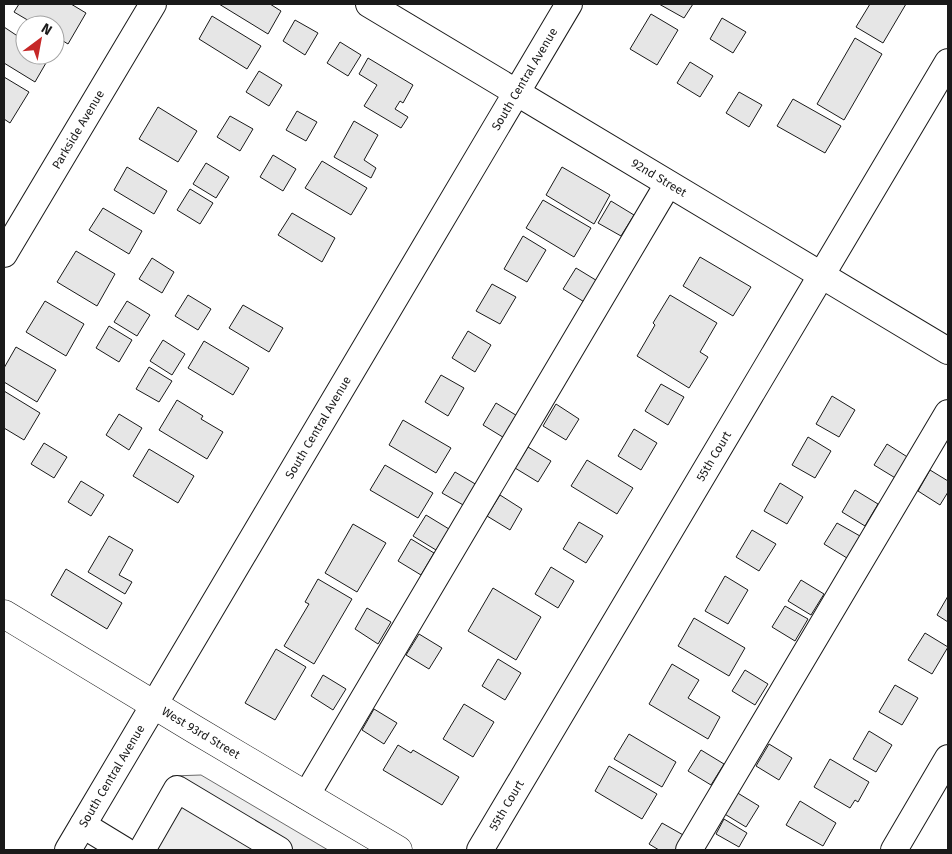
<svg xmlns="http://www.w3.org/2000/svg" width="952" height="854" font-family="'Fira Sans',sans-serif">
<rect width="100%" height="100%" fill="#fff"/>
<polygon fill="#ededed" stroke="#6a6a6a" points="201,775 328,850 128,850 172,776"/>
<g fill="#e6e6e6" stroke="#1a1a1a">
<polygon points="19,4 71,4 86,13 68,44 55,36 55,25 36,25 14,12"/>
<polygon points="219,4 270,4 281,11 268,34"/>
<polygon points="659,4 693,4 684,18"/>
<polygon points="870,4 906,4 883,43 856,27"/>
<polygon points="651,14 678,30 657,65 630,49"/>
<polygon points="212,16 261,46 247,69 199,39"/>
<polygon points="722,18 746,32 733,53 710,39"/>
<polygon points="295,20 318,33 305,55 283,41"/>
<polygon points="4,27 25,41 25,55 50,56 35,82 4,63"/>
<polygon points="855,38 882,54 844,120 817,104"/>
<polygon points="340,42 361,55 348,76 327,63"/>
<polygon points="368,58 413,85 403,103 400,101 395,109 408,117 401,128 364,106 377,85 359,74"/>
<polygon points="690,62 713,76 700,97 677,83"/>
<polygon points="259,71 282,85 269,106 246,92"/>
<polygon points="4,77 29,92 10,123 4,119"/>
<polygon points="739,92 762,105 749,127 726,113"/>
<polygon points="793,99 841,126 825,153 777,126"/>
<polygon points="158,107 197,131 178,162 139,139"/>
<polygon points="297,111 317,122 306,141 286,130"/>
<polygon points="230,116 253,129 240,151 217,137"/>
<polygon points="354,121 378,135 364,160 376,168 371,178 334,157"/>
<polygon points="273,155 296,169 283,191 260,177"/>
<polygon points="322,161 367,188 351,215 305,188"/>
<polygon points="206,163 229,177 216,198 193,184"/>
<polygon points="127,167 167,191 154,214 114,190"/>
<polygon points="562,167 610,195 594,224 546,195"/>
<polygon points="190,189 213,203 200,224 177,210"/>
<polygon points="543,200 591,228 574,257 526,228"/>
<polygon points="611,201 634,215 621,236 598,223"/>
<polygon points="103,208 142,231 129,254 89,230"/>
<polygon points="292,213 335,238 322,262 278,235"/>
<polygon points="523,236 546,250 527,282 504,269"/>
<polygon points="76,251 115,274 97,306 57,282"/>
<polygon points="700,257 751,287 733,316 683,286"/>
<polygon points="152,258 174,272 162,293 139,279"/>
<polygon points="576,268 599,282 586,303 563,289"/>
<polygon points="492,284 516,297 500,324 476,311"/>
<polygon points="188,295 211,309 198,330 175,316"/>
<polygon points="670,295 717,323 700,352 708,357 689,388 637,356 655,325 653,323"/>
<polygon points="45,301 84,324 66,356 26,332"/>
<polygon points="127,301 150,315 137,336 114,322"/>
<polygon points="243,305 283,328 269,352 229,328"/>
<polygon points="109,326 132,340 119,362 96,348"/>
<polygon points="468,331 491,345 475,372 452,358"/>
<polygon points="163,340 185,354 172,375 150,361"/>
<polygon points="204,341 249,368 233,395 188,368"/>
<polygon points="16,347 56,370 37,402 4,382 4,368"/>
<polygon points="149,367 172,381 159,402 136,389"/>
<polygon points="441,375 464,388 448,416 425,402"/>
<polygon points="661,384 684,397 668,425 645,411"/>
<polygon points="4,391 40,413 24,440 4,428"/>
<polygon points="832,396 855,410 839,437 816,424"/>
<polygon points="177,400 203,416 201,419 223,432 207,459 159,430"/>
<polygon points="496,403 519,417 506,439 483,425"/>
<polygon points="556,404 579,419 566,440 543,426"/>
<polygon points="119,414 142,428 129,450 106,435"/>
<polygon points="403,420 451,448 436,473 389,445"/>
<polygon points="634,429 657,443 641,470 618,456"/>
<polygon points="808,437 831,451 815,478 792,465"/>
<polygon points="44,443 67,457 54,478 31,464"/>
<polygon points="887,444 909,458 897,479 874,465"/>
<polygon points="528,447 551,461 538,482 515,468"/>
<polygon points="149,449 194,476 178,503 133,476"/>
<polygon points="587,460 633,488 617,514 571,486"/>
<polygon points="385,465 433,493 418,518 370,490"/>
<polygon points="930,470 948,481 948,492 940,505 918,491"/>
<polygon points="455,472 477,485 465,506 442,493"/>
<polygon points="81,481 104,495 91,516 68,502"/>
<polygon points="780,483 803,497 787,524 764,511"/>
<polygon points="855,490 878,504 865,526 842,512"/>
<polygon points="500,495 522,509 510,530 487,516"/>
<polygon points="426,515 449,529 436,550 413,536"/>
<polygon points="579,522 603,536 586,563 563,549"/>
<polygon points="837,523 860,536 847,558 824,544"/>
<polygon points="353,524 386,543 357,592 325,573"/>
<polygon points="752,530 776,544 759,571 736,557"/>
<polygon points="109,536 133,550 119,575 132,582 125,594 88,572"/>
<polygon points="411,539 434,553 421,575 398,561"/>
<polygon points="551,567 574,581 558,608 535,594"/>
<polygon points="66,569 122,603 107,629 51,595"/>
<polygon points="725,576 748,590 728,624 705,611"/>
<polygon points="318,579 352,599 314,664 284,646 309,604 305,602"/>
<polygon points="801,580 824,594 811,615 788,601"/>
<polygon points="493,588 541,617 516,660 468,631"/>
<polygon points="948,596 948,622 937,615"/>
<polygon points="785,606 808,619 795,641 772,627"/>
<polygon points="367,608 391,622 378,644 355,629"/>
<polygon points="694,618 745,648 729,676 678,646"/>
<polygon points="925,633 948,647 932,674 908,660"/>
<polygon points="419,634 442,648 429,669 406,655"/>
<polygon points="276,649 306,667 275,720 245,703"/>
<polygon points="498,659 521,673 505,700 482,686"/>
<polygon points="672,664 699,680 688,698 720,717 708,739 649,704"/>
<polygon points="745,670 768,684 755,705 732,691"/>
<polygon points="323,675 346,689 333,710 311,696"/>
<polygon points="895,685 918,698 902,725 879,712"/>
<polygon points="464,704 494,722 473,757 443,739"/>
<polygon points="374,709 397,723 384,744 362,730"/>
<polygon points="869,731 892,745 876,772 853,759"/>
<polygon points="629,734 676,762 662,787 614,759"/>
<polygon points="769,744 792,758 779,780 756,766"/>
<polygon points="398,745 411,753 413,750 459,777 442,805 383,770"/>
<polygon points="701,750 724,764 711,785 688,771"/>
<polygon points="830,759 869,782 858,802 855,800 850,808 814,787"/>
<polygon points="609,766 657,794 642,819 595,791"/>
<polygon points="736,792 759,806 746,827 723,813"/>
<polygon points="800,801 836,823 823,846 786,825"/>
<polygon points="724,819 747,833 739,847 716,834"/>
<polygon points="662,823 685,836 676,850 659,850 649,844"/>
</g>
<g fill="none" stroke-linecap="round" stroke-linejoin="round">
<defs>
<g id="minor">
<path id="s1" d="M369 4 948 351"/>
<path id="s2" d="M4 254 153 4"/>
<polyline points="306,796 668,184"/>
<polyline points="83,825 124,850"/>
<path id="s3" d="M68 850 569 4"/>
<polyline points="142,850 177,789 279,850"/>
<path id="s4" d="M480 850 948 62"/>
<polyline points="689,850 948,413"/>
<polyline points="894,850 948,758"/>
</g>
<g id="major">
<path id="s5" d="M4 614 194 729 398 850"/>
</g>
</defs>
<use href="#minor" stroke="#1a1a1a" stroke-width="28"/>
<use href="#major" stroke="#1a1a1a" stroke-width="29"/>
<use href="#minor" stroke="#fff" stroke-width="26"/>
<use href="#major" stroke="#fff" stroke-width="28"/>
</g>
<g text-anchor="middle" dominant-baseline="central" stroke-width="4" stroke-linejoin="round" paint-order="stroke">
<g font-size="12" fill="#1a1a1a" stroke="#fff">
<text stroke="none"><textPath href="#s3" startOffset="896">South Central Avenue</textPath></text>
<text stroke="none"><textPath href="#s2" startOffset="145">Parkside Avenue</textPath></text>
<text stroke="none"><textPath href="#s1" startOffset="338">92nd Street</textPath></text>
<text stroke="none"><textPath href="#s3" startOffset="491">South Central Avenue</textPath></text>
<text stroke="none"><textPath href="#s4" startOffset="458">55th Court</textPath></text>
<text stroke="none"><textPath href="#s5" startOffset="230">West 93rd Street</textPath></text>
<text stroke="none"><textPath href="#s3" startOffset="86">South Central Avenue</textPath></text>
<text stroke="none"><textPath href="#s4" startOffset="52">55th Court</textPath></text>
</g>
</g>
<rect width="952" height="854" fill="none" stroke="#1a1a1a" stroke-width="10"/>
<g transform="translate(40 40) rotate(32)"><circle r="24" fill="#ffffff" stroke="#a3a3a3"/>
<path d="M0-4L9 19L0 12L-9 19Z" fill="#c62828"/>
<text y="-8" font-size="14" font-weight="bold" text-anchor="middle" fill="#1a1a1a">N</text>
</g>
</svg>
